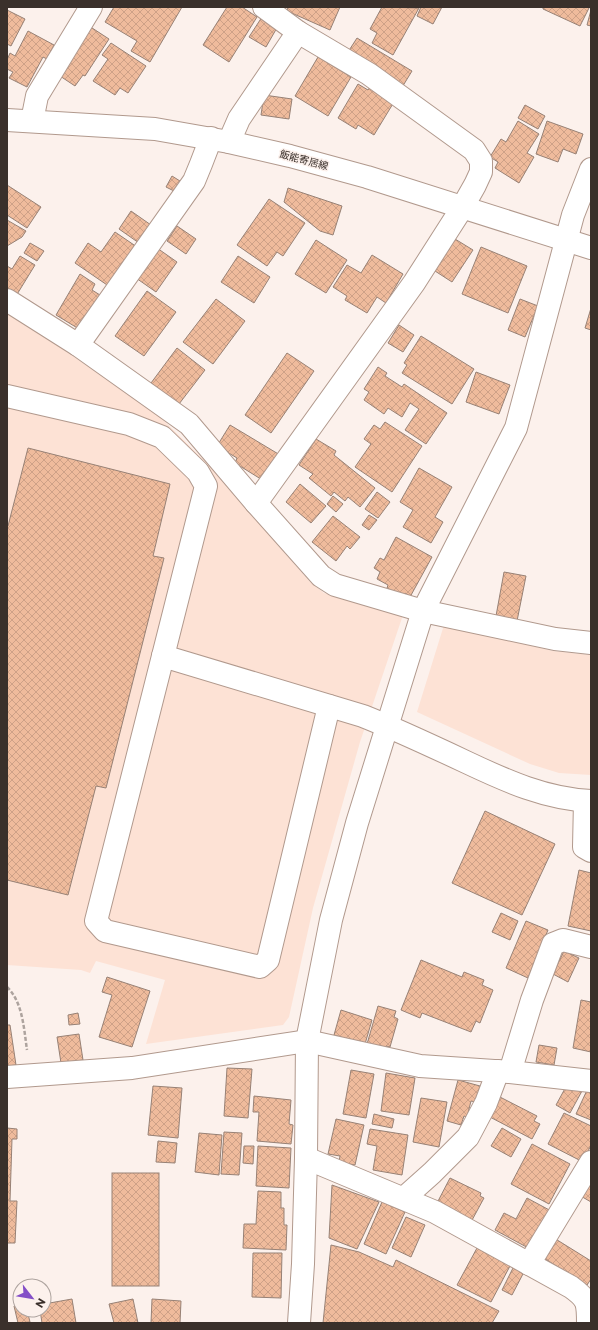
<svg xmlns="http://www.w3.org/2000/svg" width="598" height="1330" font-family="Montserrat,'Noto Sans JP',sans-serif">
<defs>
<pattern id="building-cross-hatch" width="8" height="8" patternUnits="userSpaceOnUse"><rect width="8" height="8" fill="#efbb9c"/><path d="M0 0l8 8M0 8l8-8" fill="none" stroke="#cea187"/></pattern>
</defs>
<rect width="100%" height="100%" fill="#fcf1ec"/>
<g fill="#fde2d5">
<polygon points="7,310 159,416 207,463 310,582 324,593 403,615 360,742 313,908 289,1017 283,1025 146,1044 165,980 96,961 90,973 81,970 7,965"/>
<polygon points="444,625 553,651 591,655 591,775 559,773 530,764 417,712"/>
</g>
<g fill="url(#building-cross-hatch)" stroke="#978175">
<polygon points="114,7 182,7 150,62 131,51 137,41 105,22"/>
<polygon points="227,7 242,7 257,17 229,62 203,45"/>
<polygon points="288,7 340,7 330,30 287,11"/>
<polygon points="382,7 419,8 393,55 372,43 377,33 370,29"/>
<polygon points="421,7 442,7 433,24 417,16"/>
<polygon points="543,7 586,7 589,8 580,26 543,9"/>
<polygon points="7,10 25,19 11,46 7,44"/>
<polygon points="591,10 591,26 587,25"/>
<polygon points="262,17 278,26 266,47 249,37"/>
<polygon points="86,24 109,39 85,76 83,75 75,86 60,76"/>
<polygon points="28,31 54,45 47,59 43,57 27,87 9,78 13,72 7,69 7,60 10,53 15,56"/>
<polygon points="357,38 412,71 401,89 346,55"/>
<polygon points="111,43 146,66 128,93 120,88 115,95 93,81 108,59 102,55"/>
<polygon points="318,57 351,77 328,116 295,96"/>
<polygon points="358,84 368,90 370,87 394,102 374,135 358,125 356,129 338,118"/>
<polygon points="264,95 292,99 289,119 261,115"/>
<polygon points="525,105 545,116 538,129 518,118"/>
<polygon points="518,121 539,134 527,153 534,157 519,183 495,168 498,162 490,157 501,139 506,142"/>
<polygon points="547,121 583,134 576,154 563,149 558,162 536,154"/>
<polygon points="172,176 180,181 174,191 166,187"/>
<polygon points="7,185 41,207 27,228 7,215"/>
<polygon points="288,188 342,206 333,235 320,231 284,202"/>
<polygon points="269,199 305,223 283,256 277,252 267,266 237,245"/>
<polygon points="131,211 151,225 139,243 119,229"/>
<polygon points="7,220 26,231 22,237 7,246"/>
<polygon points="177,226 196,239 186,254 167,241"/>
<polygon points="115,232 137,247 110,287 75,263 88,243 101,252"/>
<polygon points="455,239 473,250 452,282 435,271"/>
<polygon points="316,240 347,260 326,293 295,274"/>
<polygon points="30,243 44,251 37,261 24,253"/>
<polygon points="481,247 527,266 508,313 462,294"/>
<polygon points="157,248 177,262 156,292 136,278"/>
<polygon points="372,255 403,274 386,303 377,297 367,313 345,300 347,296 333,287 347,265 361,273"/>
<polygon points="20,256 35,265 16,296 7,290 7,266 12,269"/>
<polygon points="238,256 270,277 254,303 221,282"/>
<polygon points="80,274 95,284 92,290 100,295 79,329 56,315"/>
<polygon points="147,291 176,312 144,356 115,336"/>
<polygon points="216,299 245,321 213,364 183,342"/>
<polygon points="520,299 538,306 525,337 508,330"/>
<polygon points="591,308 591,330 585,328"/>
<polygon points="399,325 414,335 403,352 388,343"/>
<polygon points="421,336 474,369 452,404 402,373 407,365 404,363"/>
<polygon points="177,348 205,370 179,404 151,383"/>
<polygon points="287,353 314,371 271,433 245,415"/>
<polygon points="378,367 387,373 385,376 402,387 404,384 447,413 426,444 405,430 419,409 410,403 402,417 388,408 384,414 364,400 369,392 364,389"/>
<polygon points="476,372 510,385 499,414 466,402"/>
<polygon points="385,422 422,446 392,492 355,467 371,444 364,439 374,425 380,429"/>
<polygon points="230,425 280,455 264,481 235,463 237,458 217,446"/>
<polygon points="316,439 336,451 334,455 375,488 360,507 348,497 345,501 334,492 331,496 309,478 313,474 299,465"/>
<polygon points="28,448 170,484 153,556 164,558 106,788 96,786 68,895 7,880 7,526 8,526"/>
<polygon points="419,468 452,487 435,517 443,522 431,543 403,527 413,510 400,502"/>
<polygon points="300,484 326,506 311,523 286,502"/>
<polygon points="377,492 390,502 378,518 365,509"/>
<polygon points="333,496 343,504 336,512 327,504"/>
<polygon points="369,515 377,520 369,530 362,525"/>
<polygon points="333,516 360,537 350,549 347,546 336,561 312,542"/>
<polygon points="396,537 432,557 410,597 405,593 403,597 387,588 388,585 377,579 380,572 374,568 380,558 384,560"/>
<polygon points="504,572 526,576 517,621 496,616"/>
<polygon points="485,811 555,844 522,915 452,883"/>
<polygon points="579,870 591,873 591,931 568,926"/>
<polygon points="501,913 518,921 510,940 492,932"/>
<polygon points="526,921 548,930 528,978 506,968"/>
<polygon points="564,951 579,958 568,982 553,974"/>
<polygon points="421,960 462,977 464,972 484,980 482,985 493,990 480,1023 476,1021 471,1032 422,1013 420,1018 401,1010"/>
<polygon points="107,977 150,991 132,1047 99,1037 112,995 102,992"/>
<polygon points="581,1000 591,1002 591,1052 573,1048"/>
<polygon points="378,1006 396,1011 394,1017 398,1019 390,1047 386,1046 385,1049 367,1044"/>
<polygon points="341,1010 372,1020 365,1044 334,1035"/>
<polygon points="78,1013 80,1024 69,1025 68,1015"/>
<polygon points="7,1025 10,1025 16,1065 7,1066"/>
<polygon points="79,1034 83,1060 61,1063 57,1037"/>
<polygon points="539,1045 557,1048 554,1065 536,1062"/>
<polygon points="227,1068 252,1069 248,1118 224,1116"/>
<polygon points="351,1070 374,1074 366,1118 343,1114"/>
<polygon points="386,1073 415,1078 409,1115 381,1111"/>
<polygon points="458,1080 480,1086 476,1102 471,1101 467,1117 464,1116 461,1125 447,1121"/>
<polygon points="568,1083 582,1091 570,1113 556,1105"/>
<polygon points="153,1086 182,1088 178,1138 148,1135"/>
<polygon points="588,1088 591,1090 591,1120 576,1114"/>
<polygon points="254,1096 291,1100 289,1124 293,1125 291,1144 257,1141 259,1112 253,1112"/>
<polygon points="498,1096 537,1116 534,1121 540,1124 532,1139 488,1116"/>
<polygon points="421,1098 447,1102 439,1147 413,1142"/>
<polygon points="564,1113 591,1126 591,1145 583,1162 548,1144"/>
<polygon points="374,1114 394,1119 392,1128 372,1124"/>
<polygon points="336,1119 364,1125 355,1165 339,1162 340,1156 328,1154"/>
<polygon points="7,1128 17,1129 17,1139 12,1139 10,1201 17,1201 15,1243 7,1243"/>
<polygon points="502,1128 521,1139 511,1157 491,1146"/>
<polygon points="370,1129 408,1135 402,1175 373,1170 377,1146 367,1144"/>
<polygon points="224,1132 242,1133 239,1175 221,1174"/>
<polygon points="199,1133 222,1135 219,1175 195,1172"/>
<polygon points="158,1141 177,1143 175,1163 156,1162"/>
<polygon points="532,1144 570,1164 549,1204 511,1184"/>
<polygon points="244,1146 254,1146 253,1164 243,1163"/>
<polygon points="258,1146 291,1148 289,1188 256,1186"/>
<rect x="112" y="1173" width="47" height="113"/>
<polygon points="450,1178 481,1193 480,1196 484,1198 471,1222 436,1205"/>
<polygon points="591,1178 591,1202 579,1195"/>
<polygon points="332,1185 379,1202 357,1249 329,1238"/>
<polygon points="258,1191 281,1192 281,1208 284,1208 284,1225 287,1225 286,1250 243,1248 244,1224 256,1224"/>
<polygon points="527,1198 553,1212 532,1250 495,1230 504,1213 516,1219"/>
<polygon points="382,1202 405,1212 386,1254 364,1244"/>
<polygon points="406,1217 425,1225 411,1257 392,1248"/>
<polygon points="554,1238 591,1261 591,1279 587,1285 542,1257"/>
<polygon points="331,1245 359,1252 393,1267 396,1260 499,1311 492,1323 323,1323"/>
<polygon points="477,1248 510,1266 491,1302 457,1285"/>
<polygon points="253,1253 282,1253 281,1298 252,1297"/>
<polygon points="514,1266 524,1272 512,1295 502,1290"/>
<polygon points="72,1299 76,1323 42,1323 40,1310 44,1310 44,1304"/>
<polygon points="133,1299 138,1323 114,1323 109,1304"/>
<polygon points="152,1299 181,1301 180,1323 151,1323"/>
<polygon points="20,1305 20,1310 27,1310 30,1322 18,1323 14,1306"/>
</g>
<g fill="none" stroke-linecap="round" stroke-linejoin="round">
<defs>
<g id="minor">
<polyline points="32,121 37,96 91,7"/>
<polyline points="229,142 239,119 298,32"/>
<polyline points="7,300 78,345 189,424 256,503 321,576 335,585 423,611 555,639 591,643"/>
<polyline points="78,345 194,181 201,164 211,138"/>
<polyline points="7,396 129,424 162,437 198,472 206,486 96,921 105,931 260,967 268,960 329,706"/>
<polyline points="256,503 414,283 462,208 475,185 481,172 481,161 474,150 369,74 298,32 264,7"/>
<path d="M163 656 363 716C398 730 432 746 466 762 506 781 546 799 591 801"/>
<polyline points="585,801 584,847 591,851"/>
<polyline points="510,1072 532,1000 553,944 563,940 591,947"/>
<polyline points="7,1077 132,1068 307,1041 420,1066 510,1072 591,1081"/>
<path d="M306 1158 435 1212 571 1287C588 1299 588 1303 588 1323"/>
<polyline points="404,1198 432,1173 468,1137 486,1103 498,1071"/>
<polyline points="529,1264 591,1162"/>
<polyline points="299,1323 303,1264 306,1158 307,1041 331,920 357,823 423,611 516,428 573,215 591,169"/>
</g>
<polyline id="major" points="7,120 155,129 229,142 290,156 367,177 591,248"/>
</defs>
<use href="#minor" stroke="#b1998d" stroke-width="24"/>
<use href="#major" stroke="#b1998d" stroke-width="24"/>
<path stroke="#ada39e" stroke-width="2.5" stroke-dasharray="4 2" stroke-linecap="butt" d="M7 987C23 1002 24 1030 27 1050"/>
<use href="#minor" stroke="#fff" stroke-width="22"/>
<use href="#major" stroke="#fff" stroke-width="22"/>
</g>
<g text-anchor="middle" dominant-baseline="central" stroke-width="3" stroke-linejoin="round" paint-order="stroke">
<g font-size="10" fill="#3a302b" stroke="#fcf1ec">
<text transform="translate(304 160) rotate(15)">飯能寄居線</text>
</g>
</g>
<rect width="598" height="1330" fill="none" stroke="#3a302b" stroke-width="16"/>
<g transform="translate(32 1298) rotate(121)"><circle r="19" fill="#fcf1ec" stroke="#aea49f"/>
<path d="M0-3L7 15L0 10L-7 15Z" fill="#844fc7"/>
<text y="-6" font-size="11" font-weight="bold" text-anchor="middle" fill="#3a302b">N</text>
</g>
</svg>
